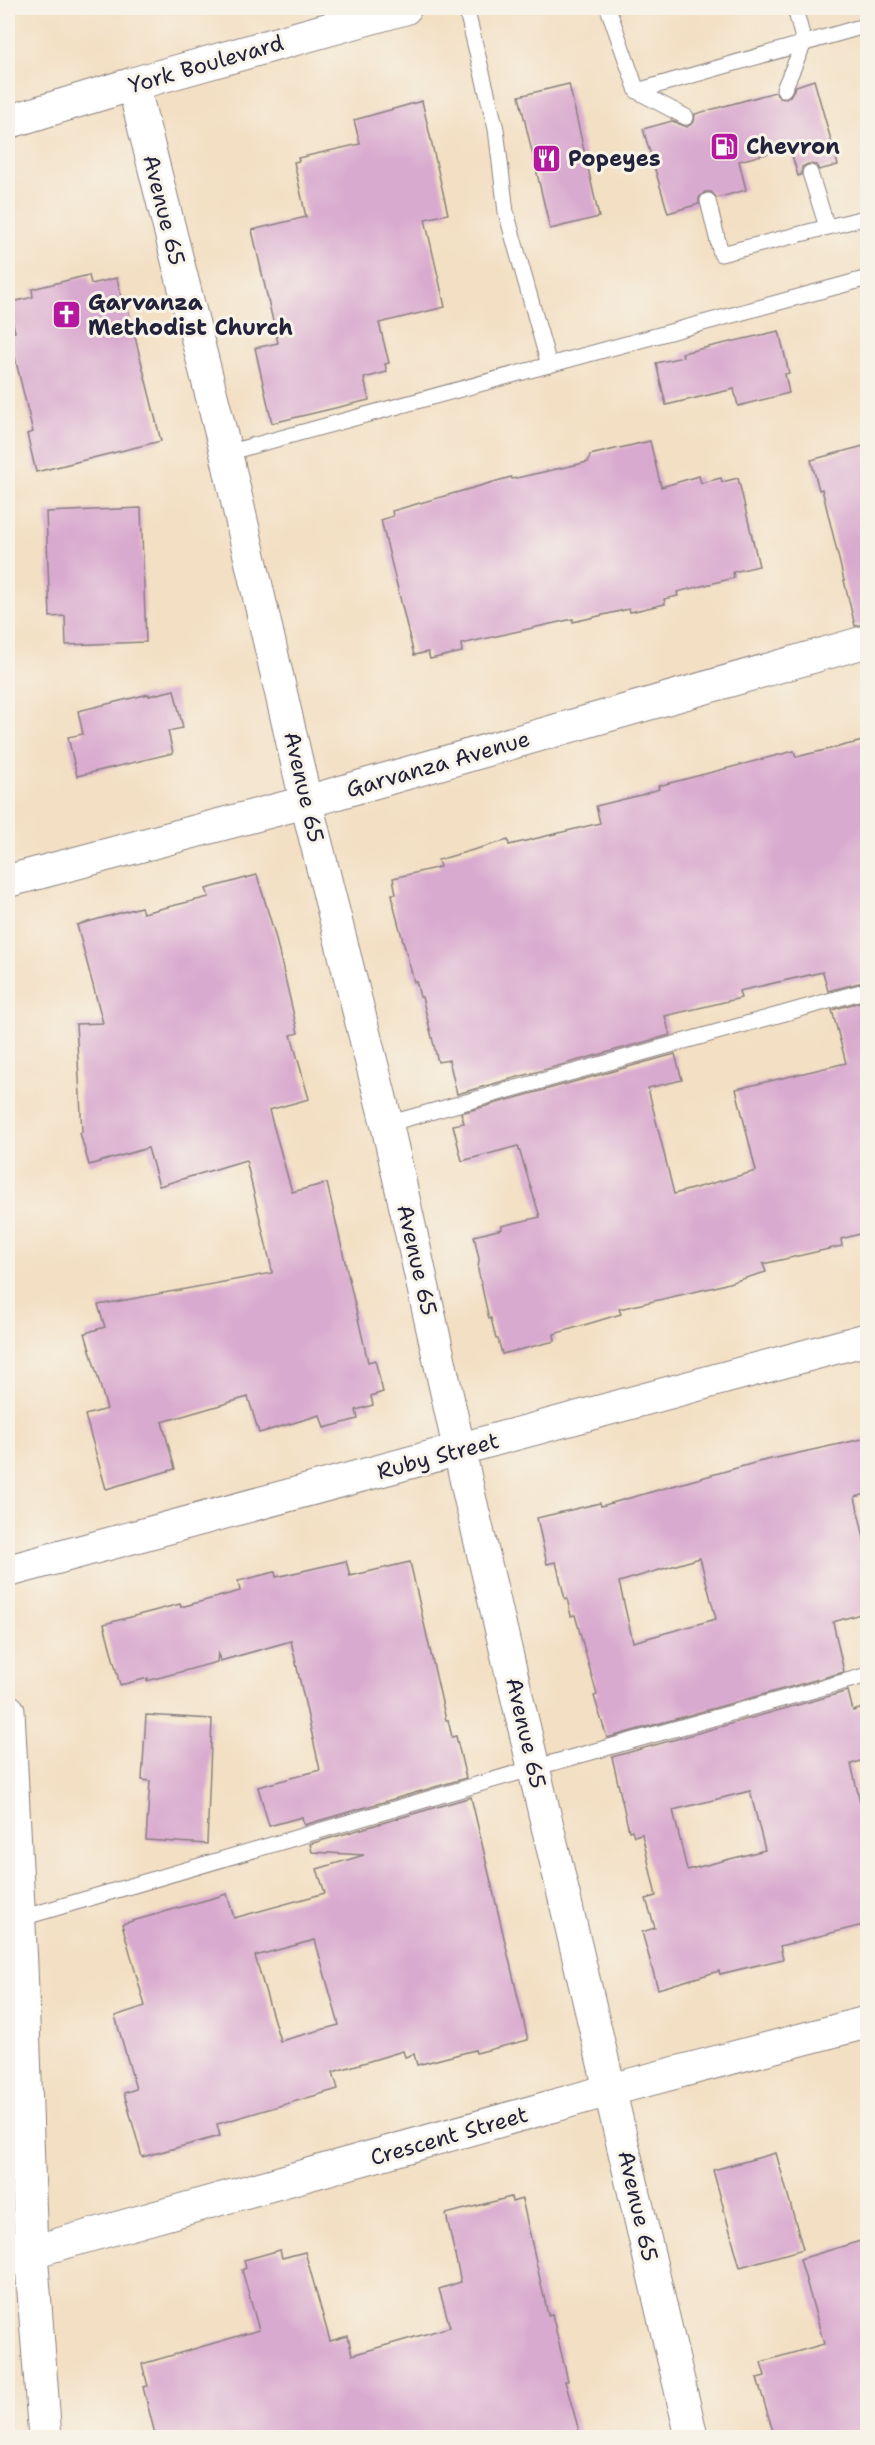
<svg xmlns="http://www.w3.org/2000/svg" width="875" height="2445" font-family="'Shantell Sans',sans-serif">
<rect width="100%" height="100%" fill="#f7f3e8"/>
<filter id="ink" filterUnits="userSpaceOnUse"><feTurbulence type="fractalNoise" baseFrequency=".0167" numOctaves="2"/><feDisplacementMap in="SourceGraphic" scale="12" xChannelSelector="R" yChannelSelector="G"/><feConvolveMatrix kernelMatrix="1 2 1 2 8 2 1 2 1" color-interpolation-filters="sRGB"/></filter>
<filter id="wash" filterUnits="userSpaceOnUse"><feTurbulence type="fractalNoise" baseFrequency=".008" numOctaves="4" result="noise"/><feDisplacementMap in="SourceGraphic" scale="24" xChannelSelector="R" yChannelSelector="G"/><feGaussianBlur stdDeviation="1.35" result="paint"/><feColorMatrix in="noise" values="0 0 0 0 0 0 0 0 0 0 0 0 0 0 0 0 0 1.4 0 .05"/><feComposite in="paint" operator="in"/></filter>
<g filter="url(#wash)">
<rect width="100%" height="100%" fill="#f3dfc3"/>
<g id="blocks">
<g fill="#d9aacf" fill-rule="evenodd">
<polygon points="814,80 838,165 819,170 816,165 808,164 802,167 801,175 798,176 790,148 739,161 746,190 717,198 711,192 705,192 699,198 699,204 668,213 643,129 672,121 687,127 694,122 695,114 775,92 780,98 786,99 790,96 796,86"/>
<polygon points="569,84 599,217 550,229 519,96"/>
<polygon points="422,101 448,214 425,219 445,307 379,323 389,363 385,364 387,372 364,378 369,400 272,423 255,348 278,343 252,230 306,217 294,162 299,161 298,158 360,144 354,120"/>
<polygon points="89,275 91,284 117,278 123,306 127,305 161,441 36,472 27,434 33,432 9,333 15,332 8,303 33,297 32,289"/>
<polygon points="779,331 789,373 785,374 789,393 738,406 734,389 666,405 656,363 683,357 682,353"/>
<polygon points="650,441 661,487 699,476 701,483 721,478 722,482 738,478 759,566 733,572 734,578 677,592 678,596 664,599 665,604 630,612 629,609 573,622 573,619 461,644 462,652 430,659 428,652 414,655 381,520 393,516 392,511 511,477 512,479 588,462 590,455"/>
<polygon points="867,445 867,624 855,626 822,489 819,490 811,460"/>
<polygon points="141,508 146,642 66,645 65,616 50,617 46,512"/>
<polygon points="174,690 183,728 168,731 173,753 77,776 68,737 83,734 78,711 149,694 149,696"/>
<polygon points="867,740 867,981 828,991 823,972 739,991 741,998 665,1016 670,1035 457,1094 449,1060 438,1062 422,997 420,997 416,981 414,982 395,911 392,894 396,894 393,878 440,867 438,860 508,840 509,845 600,823 596,806 641,795 659,789 658,786 794,751 796,757"/>
<polygon points="257,875 275,935 298,1033 291,1035 309,1099 269,1110 292,1192 327,1183 368,1362 375,1360 383,1392 371,1396 373,1405 356,1410 358,1419 324,1428 320,1415 259,1433 248,1397 162,1422 175,1469 106,1489 85,1415 107,1409 85,1333 105,1327 98,1305 272,1273 272,1270 246,1160 159,1186 148,1148 89,1165 80,1133 82,1132 76,1024 103,1023 77,925 141,907 143,913 209,897 206,889"/>
<polygon points="867,1000 867,1232 841,1239 842,1246 763,1264 766,1272 715,1287 619,1309 621,1314 554,1334 555,1341 502,1354 498,1339 496,1339 491,1318 489,1319 478,1270 479,1259 474,1236 502,1229 501,1226 540,1217 518,1146 462,1161 453,1125 464,1123 461,1113 675,1054 682,1080 648,1088 674,1194 756,1171 736,1089 846,1063 832,1010"/>
<path d="M867 1438V1494L855 1497 867 1552V1612L833 1622 844 1672 607 1738 594 1696 597 1695 575 1615 571 1616 567 1598 565 1599 556 1562 547 1564 537 1518 600 1503 601 1506 758 1462ZM700 1558 716 1619 633 1642 619 1582Z"/>
<polygon points="346,1561 350,1576 410,1562 446,1720 448,1720 452,1737 456,1736 466,1778 304,1825 302,1817 269,1826 258,1787 320,1770 291,1641 220,1661 218,1652 217,1662 147,1681 148,1678 120,1685 104,1624 180,1604 181,1607 240,1591 238,1581 275,1572 276,1577"/>
<path d="M848 1691 853 1711 863 1708 867 1728V1759L851 1764 867 1831V1924L780 1946 783 1959 720 1974 719 1971 658 1989 642 1932 655 1928 646 1899 656 1896 642 1834 634 1836 632 1830 629 1831 612 1757ZM750 1791 765 1850 687 1870 673 1810Z"/>
<polygon points="146,1715 212,1719 207,1844 146,1840 150,1781 142,1780"/>
<path d="M471 1797 528 2040 476 2053 475 2050 417 2065 414 2054 405 2057 403 2051 333 2072 338 2089 217 2124 220 2136 142 2157 124 2093 136 2089 115 2016 145 2006 122 1924 227 1894 234 1918 325 1893 317 1869 364 1855 312 1852 310 1844ZM315 1940 339 2025 280 2041 255 1956Z"/>
<polygon points="776,2153 803,2249 740,2267 713,2170"/>
<polygon points="511,2197 512,2202 522,2199 548,2315 552,2314 568,2381 565,2381 581,2438 156,2438 143,2387 148,2386 142,2364 259,2330 242,2270 246,2268 244,2260 280,2250 282,2258 305,2252 330,2341 348,2336 352,2355 450,2327 439,2289 461,2282 446,2214"/>
<polygon points="867,2239 867,2438 775,2438 757,2378 765,2376 761,2362 824,2344 800,2259"/>
</g>
</g>
</g>
<g filter="url(#ink)">
<use href="#blocks" fill-opacity="0" stroke="#8a807f" stroke-width="1.5"/>
<g fill="none" stroke-linecap="round" stroke-linejoin="round">
<defs>
<g id="service">
<polyline points="466,8 496,129 506,212 549,365"/>
<polyline points="608,8 637,91 686,117"/>
<polyline points="784,89 804,43 795,8"/>
<polyline points="637,91 868,25"/>
<polyline points="810,173 827,227"/>
<polyline points="708,201 721,254 868,217"/>
<polyline points="226,453 868,278"/>
<polyline points="387,1124 868,990"/>
<polyline points="18,1919 534,1768 868,1675"/>
</g>
<g id="minor">
<polyline points="133,84 226,453 306,802 387,1124 469,1494 692,2438"/>
<polyline points="8,881 306,802 868,641"/>
<polyline points="8,1571 868,1339"/>
<polyline points="31,2252 610,2090 868,2022"/>
</g>
<polyline id="tertiary" points="8,1711 21,1965 31,2252 45,2438"/>
<polyline id="secondary" points="8,122 133,84 405,8"/>
</defs>
<use href="#service" stroke="#8a807f" stroke-width="17"/>
<use href="#minor" stroke="#8a807f" stroke-width="34"/>
<use href="#tertiary" stroke="#8a807f" stroke-width="35"/>
<use href="#secondary" stroke="#8a807f" stroke-width="35"/>
<use href="#service" stroke="#fff" stroke-width="15"/>
<use href="#minor" stroke="#fff" stroke-width="32"/>
<use href="#tertiary" stroke="#fff" stroke-width="33"/>
<use href="#secondary" stroke="#fff" stroke-width="33"/>
</g>
</g>
<defs>
<symbol id="fuel-square" viewBox="-11 -11 22 22"><rect x="-9" y="-9" width="18" height="18" rx="4" fill="#b5179e" stroke="#f7f3e8"/><path d="M-5.5-6h7V0h2V4h1.3V-2.5L3-4.5l.8-.8L6-3V5H2.5V1h-1V6h-7ZM-4.2-4.7v3.2H.2V-4.7Z" fill="#fff"/></symbol>
<symbol id="restaurant-square" viewBox="-11 -11 22 22"><rect x="-9" y="-9" width="18" height="18" rx="4" fill="#b5179e" stroke="#f7f3e8"/><path d="M-5-6h1v4h1v-4h1v4h1v-4h1v5L-1.5 .5V6h-2V.5L-5-1ZM5-6V6H3V1.5H1.5Q1.5-4 5-6Z" fill="#fff"/></symbol>
<symbol id="church-square" viewBox="-11 -11 22 22"><rect x="-9" y="-9" width="18" height="18" rx="4" fill="#b5179e" stroke="#f7f3e8"/><path d="M-1.2-6h2.4v3.5h3.3v2.4h-3.3V6h-2.4V-.1h-3.3v-2.4h3.3Z" fill="#fff"/></symbol>
</defs>
<g fill-rule="evenodd">
<use href="#fuel-square" x="708" y="130" width="33" height="33"/>
<use href="#restaurant-square" x="530" y="142" width="33" height="33"/>
<use href="#church-square" x="50" y="298" width="33" height="33"/>
</g>
<g text-anchor="middle" dominant-baseline="central" stroke-width="6" stroke-linejoin="round" paint-order="stroke">
<g font-size="22" fill="#22223b" stroke="#f7f3e8">
<text transform="translate(206 64) rotate(-16)">York Boulevard</text>
<text transform="translate(164 210) rotate(76)">Avenue 65</text>
<text transform="translate(438 764) rotate(-16)">Garvanza Avenue</text>
<text transform="translate(304 787) rotate(77)">Avenue 65</text>
<text transform="translate(417 1260) rotate(77)">Avenue 65</text>
<text transform="translate(438 1456) rotate(-15)">Ruby Street</text>
<text transform="translate(526 1733) rotate(77)">Avenue 65</text>
<text transform="translate(449 2136) rotate(-16)">Crescent Street</text>
<text transform="translate(638 2206) rotate(77)">Avenue 65</text>
</g>
<g font-size="22" font-weight="bold" fill="#22223b" stroke="#f7f3e8" text-anchor="start">
<text x="746" y="146">Chevron</text>
<text x="568" y="158">Popeyes</text>
<text x="88" y="302">Garvanza<tspan x="88" dy="25">Methodist Church</tspan></text>
</g>
</g>
<rect width="875" height="2445" fill="none" stroke="#f7f3e8" stroke-width="30"/>
</svg>
